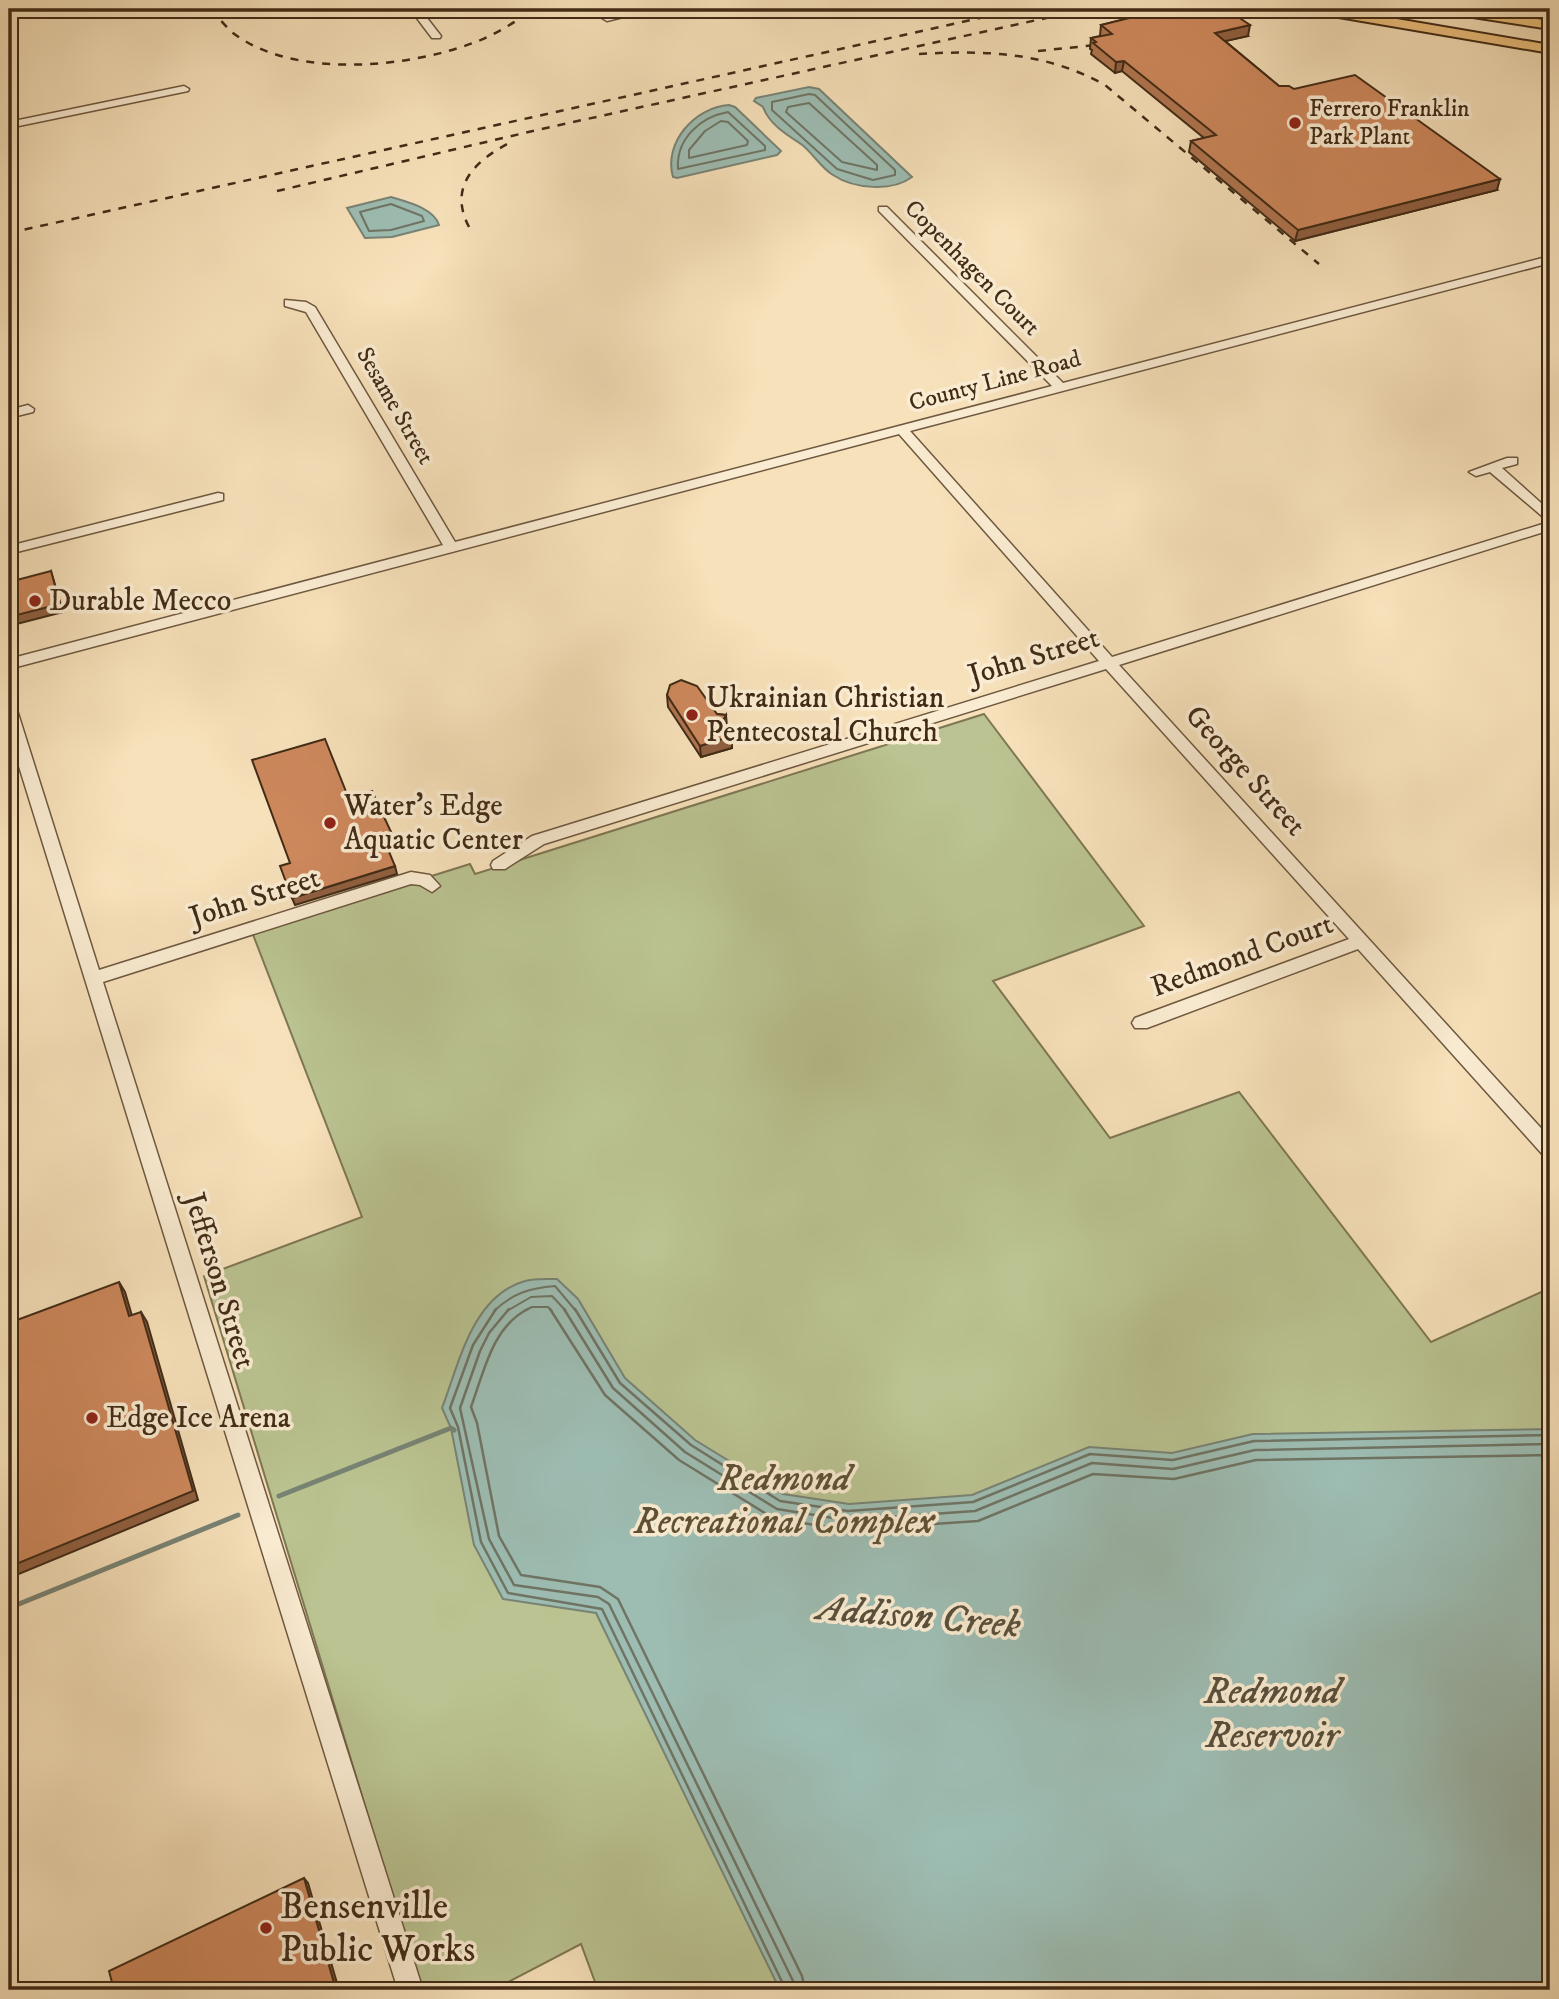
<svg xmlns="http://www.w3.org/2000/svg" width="1559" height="1999" font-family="'IM FELL DW Pica',serif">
<rect width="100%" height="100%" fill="#f7e1ba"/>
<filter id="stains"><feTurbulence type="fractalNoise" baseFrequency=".00286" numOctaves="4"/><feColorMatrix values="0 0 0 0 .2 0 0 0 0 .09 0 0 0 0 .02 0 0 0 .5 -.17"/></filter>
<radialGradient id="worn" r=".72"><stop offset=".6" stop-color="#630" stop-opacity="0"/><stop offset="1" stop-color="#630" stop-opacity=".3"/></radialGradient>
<polygon fill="#bac391" stroke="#7e7754" stroke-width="2" points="984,714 1144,926 993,981 1110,1138 1239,1092 1431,1342 1550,1288 1550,1990 598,1990 581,1944 493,1990 421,1990 204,1276 362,1217 252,932 470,864 475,874"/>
<g fill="#9dbdb3" stroke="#788374" stroke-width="2">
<path d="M809 87 819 89 912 177C892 192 854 189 833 175 821 168 813 153 801 144 787 135 769 124 763 107L754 101 756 98Z"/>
<path d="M729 105 735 107 781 151 777 155 677 178 673 177C663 143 695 107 729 105Z"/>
<path d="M391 197C407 202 434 208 439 225L392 237 365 238 347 208Z"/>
<path d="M557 1279 578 1299 625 1378 695 1440 783 1494 849 1504 972 1495 1089 1447 1172 1453 1253 1434 1550 1429V1990H780L596 1613 503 1599 474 1545 451 1428 442 1408C459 1364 472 1296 525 1281 534 1278 547 1279 557 1279Z"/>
</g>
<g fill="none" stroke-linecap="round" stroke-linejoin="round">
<g stroke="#6f7464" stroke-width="2">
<polygon points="809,94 815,95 895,170 895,175 873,180 837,169 772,110 772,102"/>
<polygon points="809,103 877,165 877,170 842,162 786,112 788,107"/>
<path d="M728 112 765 146V150L678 169C676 139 700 117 728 112Z"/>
<polygon points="721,121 728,122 748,141 747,145 689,158 689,150 705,131"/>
<polygon points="391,204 422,216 424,221 391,230 369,231 360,212"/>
<path d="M494 1311C513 1293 530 1288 555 1286L576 1311"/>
<polyline points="507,1311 531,1297 552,1296 566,1311"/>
<polyline points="524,1311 532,1307 548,1307 552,1311"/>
</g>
<g stroke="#6f7464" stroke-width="2.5">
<polyline points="496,1309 473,1345 450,1408 458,1427 481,1542 508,1593 602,1609 786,1990"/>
<polyline points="509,1309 489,1333 480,1351 460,1408 489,1539 514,1585 598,1597 609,1604 793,1981 795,1990"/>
<path d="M528 1309C492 1327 484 1372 471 1407L477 1423 499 1536 521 1575 600 1587 618 1599 802 1976 805 1990"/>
<polyline points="550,1309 605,1395 679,1460 773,1518 845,1530 978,1521 1093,1474 1174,1479 1256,1460 1550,1455"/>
<polyline points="564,1309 613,1388 685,1452 777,1509 846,1520 975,1511 1092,1463 1173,1469 1255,1450 1550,1444"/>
<polyline points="575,1309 620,1383 691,1445 780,1501 848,1511 973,1502 1090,1454 1173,1460 1254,1441 1550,1435"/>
</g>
<g stroke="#788374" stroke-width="5">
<polyline points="279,1496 451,1428 454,1430"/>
<polyline points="9,1608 238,1515"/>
</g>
<defs>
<g id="minor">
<polygon points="9,9 15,9 9,12"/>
<polygon points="410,9 420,9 441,36 440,38 432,38"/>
<polygon points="638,9 656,9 607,21 602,18"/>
<polygon points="184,86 189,89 188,91 9,128 9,122"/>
<polygon points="879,207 887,207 1063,383 1550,256 1550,263 910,431 1112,657 1549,522 1490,472 1476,476 1469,472 1507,458 1517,458 1517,464 1502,468 1550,511 1550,530 1119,665 1550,1138 1550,1158 1543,1155 1358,949 1147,1028 1135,1028 1132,1023 1135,1018 1349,939 1106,669 544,844 505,869 493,869 491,865 493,861 532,836 1099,661 899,434 9,669 9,659 443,545 306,312 285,306 285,300 306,302 315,307 455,542 1052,386 879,211"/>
<polygon points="28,405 34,409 33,412 9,418 9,410"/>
<polygon points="218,493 223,494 223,500 9,554 9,546"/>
<polygon points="9,705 17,710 99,970 411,872 430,875 440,886 432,892 420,885 411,884 103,982 423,1990 398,1990 9,734"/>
</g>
<g id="highway">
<polygon points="748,9 767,9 760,13 749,13"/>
<polygon points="1308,9 1338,9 1550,45 1550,53 1315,13"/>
<polygon points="1440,9 1472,9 1550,21 1550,29 1447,13"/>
</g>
</defs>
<use href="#minor" stroke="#6e583f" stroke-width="3"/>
<use href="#highway" stroke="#412b16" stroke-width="4"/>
<use href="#minor" fill="#faecd2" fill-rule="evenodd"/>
<use href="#highway" fill="#ecc07d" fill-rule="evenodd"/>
<g stroke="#412b16" stroke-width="2.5" stroke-dasharray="8 8" stroke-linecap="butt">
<path d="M211 9C218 17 225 26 233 33 293 79 406 68 473 43 495 35 515 22 534 9"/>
<polyline points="1038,51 1106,44"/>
<path d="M919 54C985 50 1046 52 1105 85L1319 264"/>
<polyline points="277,191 537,130 1087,9"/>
<path d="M469 227C447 185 477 159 513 141"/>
<polyline points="9,233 1021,9"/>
</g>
</g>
<g fill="#b0754f" stroke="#412b16" stroke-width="2">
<polygon points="1151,9 1177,9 1182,13 1212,13 1248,36 1225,41 1279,86 1294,89 1497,190 1295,241 1189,152 1191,141 1204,138 1122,71 1115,73 1091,54 1092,50 1090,49 1091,38 1100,36 1101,25 1151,13"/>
<polygon points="667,695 717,714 726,715 726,728 731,736 732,748 701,757 668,707"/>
</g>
<g fill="#905f40" stroke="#412b16" stroke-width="2">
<polygon points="1250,25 1248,36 1213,44 1215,33"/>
<polygon points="1124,61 1122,71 1115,73 1116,62"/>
<polygon points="1500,179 1497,190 1295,241 1298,230"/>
<polygon points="51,571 63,612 9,626 9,617"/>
<polygon points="726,715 727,727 723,734 722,722"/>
<polygon points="731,736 732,748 701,757 700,746"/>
<polygon points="391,832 392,840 384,842 382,835"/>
<polygon points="395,866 397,874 295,905 292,898"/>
<polygon points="119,1282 125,1292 135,1326 129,1316"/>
<polygon points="141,1312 147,1322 198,1500 9,1578 9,1567"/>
<polygon points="304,1878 308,1883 339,1990 336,1990"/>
</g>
<g fill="#cd885c" stroke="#412b16" stroke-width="2">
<polygon points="1154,9 1177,9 1182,13 1200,9 1206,9 1212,13 1228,10 1250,25 1215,33 1279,86 1289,86 1294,89 1355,75 1500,179 1298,230 1191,141 1216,135 1124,61 1116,62 1093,43 1096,42 1091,38 1112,34 1101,25 1157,11"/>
<polygon points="51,571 60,604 9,617 9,582"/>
<polygon points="681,680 697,686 717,714 726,715 722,722 731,736 700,746 667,695 670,685"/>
<polygon points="325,739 349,799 372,791 391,832 382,835 395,866 292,898 280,866 290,863 252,760"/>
<polygon points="119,1282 129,1316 141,1312 193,1491 9,1567 9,1323"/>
<polygon points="304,1878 336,1990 114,1990 109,1971"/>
</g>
<g fill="#8f2418" stroke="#faecd2" stroke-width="2.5">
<circle cx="1295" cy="123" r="7"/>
<circle cx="35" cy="601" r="7"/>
<circle cx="692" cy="715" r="7"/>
<circle cx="330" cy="823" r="7"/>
<circle cx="92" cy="1418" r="7"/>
<circle cx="266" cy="1928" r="7"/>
</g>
<g text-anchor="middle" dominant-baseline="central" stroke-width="7" stroke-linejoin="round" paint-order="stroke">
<g font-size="24" fill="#412b16" stroke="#faecd2" text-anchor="start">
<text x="1309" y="109">Ferrero Franklin<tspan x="1309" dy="28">Park Plant</tspan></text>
</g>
<g font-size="24" fill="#412b16" stroke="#faecd2">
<text transform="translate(972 268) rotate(45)">Copenhagen Court</text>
<text transform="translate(995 381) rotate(-15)">County Line Road</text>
<text transform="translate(395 406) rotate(60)">Sesame Street</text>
</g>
<g font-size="30" fill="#412b16" stroke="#faecd2" text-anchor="start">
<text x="49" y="601">Durable Mecco</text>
<text x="706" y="698">Ukrainian Christian<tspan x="706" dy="34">Pentecostal Church</tspan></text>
<text x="344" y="806">Water's Edge<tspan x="344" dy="34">Aquatic Center</tspan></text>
<text x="106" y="1418">Edge Ice Arena</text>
</g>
<g font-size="30" fill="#412b16" stroke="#faecd2">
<text transform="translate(1034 657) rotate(-17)">John Street</text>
<text transform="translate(1245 771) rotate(48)">George Street</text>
<text transform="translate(255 898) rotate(-18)">John Street</text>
<text transform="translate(1242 956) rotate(-20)">Redmond Court</text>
<text transform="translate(219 1281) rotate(73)">Jefferson Street</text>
</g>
<g font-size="37" font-style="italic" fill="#5f5135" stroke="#faecd2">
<text x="784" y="1479">Redmond<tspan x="784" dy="43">Recreational Complex</tspan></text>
</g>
<g font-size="37" fill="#412b16" stroke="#faecd2" text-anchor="start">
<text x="280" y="1907">Bensenville<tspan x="280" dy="43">Public Works</tspan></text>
</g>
<g font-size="38" font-style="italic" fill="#58503d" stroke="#faecd2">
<text transform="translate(919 1617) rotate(5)">Addison Creek</text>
<text x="1272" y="1692">Redmond<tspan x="1272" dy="44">Reservoir</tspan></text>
</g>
</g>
<rect width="1559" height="1999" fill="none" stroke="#f7e1ba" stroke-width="35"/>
<rect x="10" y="10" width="1538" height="1978" fill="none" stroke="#412b16" stroke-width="3.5"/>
<rect x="18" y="18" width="1524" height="1964" fill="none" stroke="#412b16" stroke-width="2"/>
<rect width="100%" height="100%" filter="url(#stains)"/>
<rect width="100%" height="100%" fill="url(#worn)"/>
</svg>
